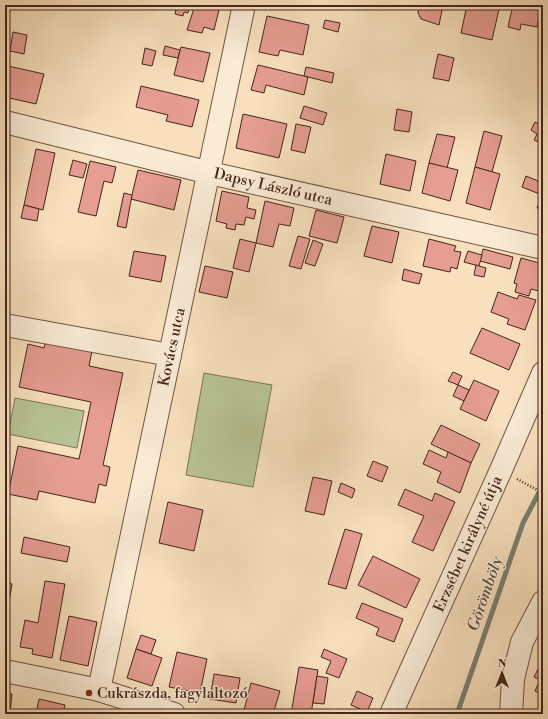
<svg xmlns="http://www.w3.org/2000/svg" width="548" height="719" font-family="'Libre Bodoni',serif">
<rect width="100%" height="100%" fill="#f8e0be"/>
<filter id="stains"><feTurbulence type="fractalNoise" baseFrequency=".005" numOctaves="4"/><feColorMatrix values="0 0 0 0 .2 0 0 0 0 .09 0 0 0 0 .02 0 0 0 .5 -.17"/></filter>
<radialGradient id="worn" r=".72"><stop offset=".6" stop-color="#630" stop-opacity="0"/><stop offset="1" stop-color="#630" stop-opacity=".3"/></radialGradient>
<g fill="#b8c395" stroke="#7f7456">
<polygon points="204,373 272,385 253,487 186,475"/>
<polygon points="15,398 84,411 77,448 8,434"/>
</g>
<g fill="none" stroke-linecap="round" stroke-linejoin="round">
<polyline stroke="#7b8071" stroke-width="5" points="457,714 523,523 543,485"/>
</g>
<g fill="#e69d92" stroke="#462518">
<polygon points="165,5 190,5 188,13 184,12 183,16 175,14 176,10 164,7"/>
<polygon points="195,5 220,6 214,30 204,27 202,33 187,30"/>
<polygon points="419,5 443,5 439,25 421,19 418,13"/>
<polygon points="467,5 500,5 492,40 461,33"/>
<polygon points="513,5 542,5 537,27 521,24 520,30 508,27"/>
<polygon points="267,16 309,25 303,55 280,50 278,56 259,52"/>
<polygon points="325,20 340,23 338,32 323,28"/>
<polygon points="13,32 27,35 24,54 10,51"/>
<polygon points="165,46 180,50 178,58 163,55"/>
<polygon points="181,47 210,53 203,82 174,75"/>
<polygon points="145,48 156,51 152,66 142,64"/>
<polygon points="438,54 454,58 449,81 433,78"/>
<polygon points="258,65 308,77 304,95 266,85 264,93 251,90"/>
<polygon points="8,66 44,74 36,104 5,97 5,78"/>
<polygon points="306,67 334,73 332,83 304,76"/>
<polygon points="141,86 199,100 192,127 166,121 168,115 136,107"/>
<polygon points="304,106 327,113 323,125 300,118"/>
<polygon points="397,109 412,112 409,132 394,130"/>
<polygon points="243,114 287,124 279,158 236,148"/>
<polygon points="535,122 543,126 543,144 534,140 537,134 531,130"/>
<polygon points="296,124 311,127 305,153 291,150"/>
<polygon points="484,131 502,136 492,172 475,167"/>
<polygon points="437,134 455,137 447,168 429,163"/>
<polygon points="36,149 55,153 43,210 24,205"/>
<polygon points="386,154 416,161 410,191 380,184"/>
<polygon points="73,160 87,164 83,178 69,175"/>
<polygon points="90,161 116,167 112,183 104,181 96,216 78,212"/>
<polygon points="429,163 458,170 450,201 422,193"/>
<polygon points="475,167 500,174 490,210 466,203"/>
<polygon points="138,170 181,180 174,210 131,199"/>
<polygon points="526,176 543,183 542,195 522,187"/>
<polygon points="222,191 249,197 247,208 256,210 254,219 246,217 244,225 236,224 235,230 226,228 227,224 216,221"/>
<polygon points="124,193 132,195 126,228 117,226"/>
<polygon points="543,193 543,210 537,208"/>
<polygon points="265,201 294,208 290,226 279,224 273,247 256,243"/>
<polygon points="24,205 39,209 37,221 21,218"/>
<polygon points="316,210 344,217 337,243 309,236"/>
<polygon points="372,226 399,232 392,263 364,256"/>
<polygon points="298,236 310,239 301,269 289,266"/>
<polygon points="240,239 256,243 249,272 233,268"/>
<polygon points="429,239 456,246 454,251 461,252 457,269 451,267 450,272 423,266"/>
<polygon points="313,240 323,244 315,266 305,263"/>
<polygon points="483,249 513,257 510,269 480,261"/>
<polygon points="134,251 166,256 161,282 129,276"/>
<polygon points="468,251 482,255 479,266 464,262"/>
<polygon points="521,258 543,264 543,292 531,289 529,296 515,292 517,284 514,283"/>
<polygon points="476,265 486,268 484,277 474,275"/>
<polygon points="205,266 233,272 227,298 199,292"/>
<polygon points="404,269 422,274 419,284 402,280"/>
<polygon points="498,292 517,299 519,295 536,300 525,330 507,324 509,319 491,312"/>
<polygon points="482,328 520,344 509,370 470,353"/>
<polygon points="5,333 9,333 5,353"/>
<polygon points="46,341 92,351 89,366 123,373 103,465 110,467 106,486 99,484 95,503 39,491 37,500 8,494 18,446 79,459 91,402 19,387 28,344 44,348"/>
<polygon points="453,372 462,376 458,385 448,381"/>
<polygon points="474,380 499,391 486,421 460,409"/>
<polygon points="458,385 469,390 464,401 453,396"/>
<polygon points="441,425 480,444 471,463 431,444"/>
<polygon points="429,450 446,458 448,452 471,463 460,493 437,482 441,472 423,464"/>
<polygon points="373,461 388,467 382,482 367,476"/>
<polygon points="313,477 332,481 324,515 305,511"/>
<polygon points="341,483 355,489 352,498 338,492"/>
<polygon points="405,489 432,501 435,493 455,502 433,551 412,542 424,516 398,505"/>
<polygon points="168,502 203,510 194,551 159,543"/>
<polygon points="345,529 362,534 346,589 328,584"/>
<polygon points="24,537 70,547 67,562 21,553"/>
<polygon points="373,556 420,579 406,608 358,585"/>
<polygon points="45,581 65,584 52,658 32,654 33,649 20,647 25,620 38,623"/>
<polygon points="5,582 12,584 8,608 5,607"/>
<polygon points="362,603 403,619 394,642 376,635 379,628 356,618"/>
<polygon points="69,616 97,622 88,666 60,660"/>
<polygon points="141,635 156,640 151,654 136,649"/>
<polygon points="136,649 162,658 152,686 127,678"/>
<polygon points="324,649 347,659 339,678 326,673 331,661 321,657"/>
<polygon points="177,652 207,659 200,693 169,687"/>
<polygon points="541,663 543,664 543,695 535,691 540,680 534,677"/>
<polygon points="299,667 318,670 311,714 291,714"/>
<polygon points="214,674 240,678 236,703 210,699"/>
<polygon points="317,676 328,678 324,704 313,703"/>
<polygon points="251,683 280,691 273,714 258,714 244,710"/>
<polygon points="357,691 373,698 367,712 351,705"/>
<polygon points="5,693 12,694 10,714 5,714"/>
<polygon points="39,699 65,705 63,714 36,714"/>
<polygon points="539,708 543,710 543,714 537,714"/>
<polygon points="78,709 94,714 76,714"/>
</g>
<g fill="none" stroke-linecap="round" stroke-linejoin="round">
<defs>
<g id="minor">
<polyline points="5,122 210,173 543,248"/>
<polyline points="5,325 170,355"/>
<polyline points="5,671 99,690 174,714"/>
<polyline points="99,690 244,5"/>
<polyline points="391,714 501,470 543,373"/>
<polyline points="511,714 513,679 522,642 543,602"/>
</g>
</defs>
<use href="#minor" stroke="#725442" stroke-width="24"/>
<polyline stroke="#462518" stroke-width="2.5" stroke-dasharray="1 2" stroke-linecap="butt" points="517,479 543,493"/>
<use href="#minor" stroke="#faebd5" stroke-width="22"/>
</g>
<circle fill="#8f2418" stroke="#faebd5" stroke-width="1.5" cx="89" cy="693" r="4"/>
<g text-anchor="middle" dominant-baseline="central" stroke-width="3" stroke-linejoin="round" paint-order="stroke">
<g font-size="15" fill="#462518" stroke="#faebd5">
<text transform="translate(273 187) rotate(13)">Dapsy László utca</text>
<text transform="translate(172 347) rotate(-78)">Kovács utca</text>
<text transform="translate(468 544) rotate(-66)">Erzsébet királyné útja</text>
</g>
<g font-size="15" fill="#462518" stroke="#faebd5" text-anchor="start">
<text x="97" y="693">Cukrászda, fagylaltozó</text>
</g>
<g font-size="16" font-style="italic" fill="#5c4b3d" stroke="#faebd5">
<text transform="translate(485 594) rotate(-71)">Görömböly</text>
</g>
</g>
<rect width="548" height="719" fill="none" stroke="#f8e0be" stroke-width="20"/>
<rect x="6" y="6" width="536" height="707" fill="none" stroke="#462518" stroke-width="2"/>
<rect x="10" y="10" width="528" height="699" fill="none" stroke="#462518"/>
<g transform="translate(502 673)" stroke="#faebd5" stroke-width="3" paint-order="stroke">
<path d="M0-3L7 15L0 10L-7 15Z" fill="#462518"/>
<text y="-6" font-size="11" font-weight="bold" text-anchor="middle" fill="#462518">N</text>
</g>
<rect width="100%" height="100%" filter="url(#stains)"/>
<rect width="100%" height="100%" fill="url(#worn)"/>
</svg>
